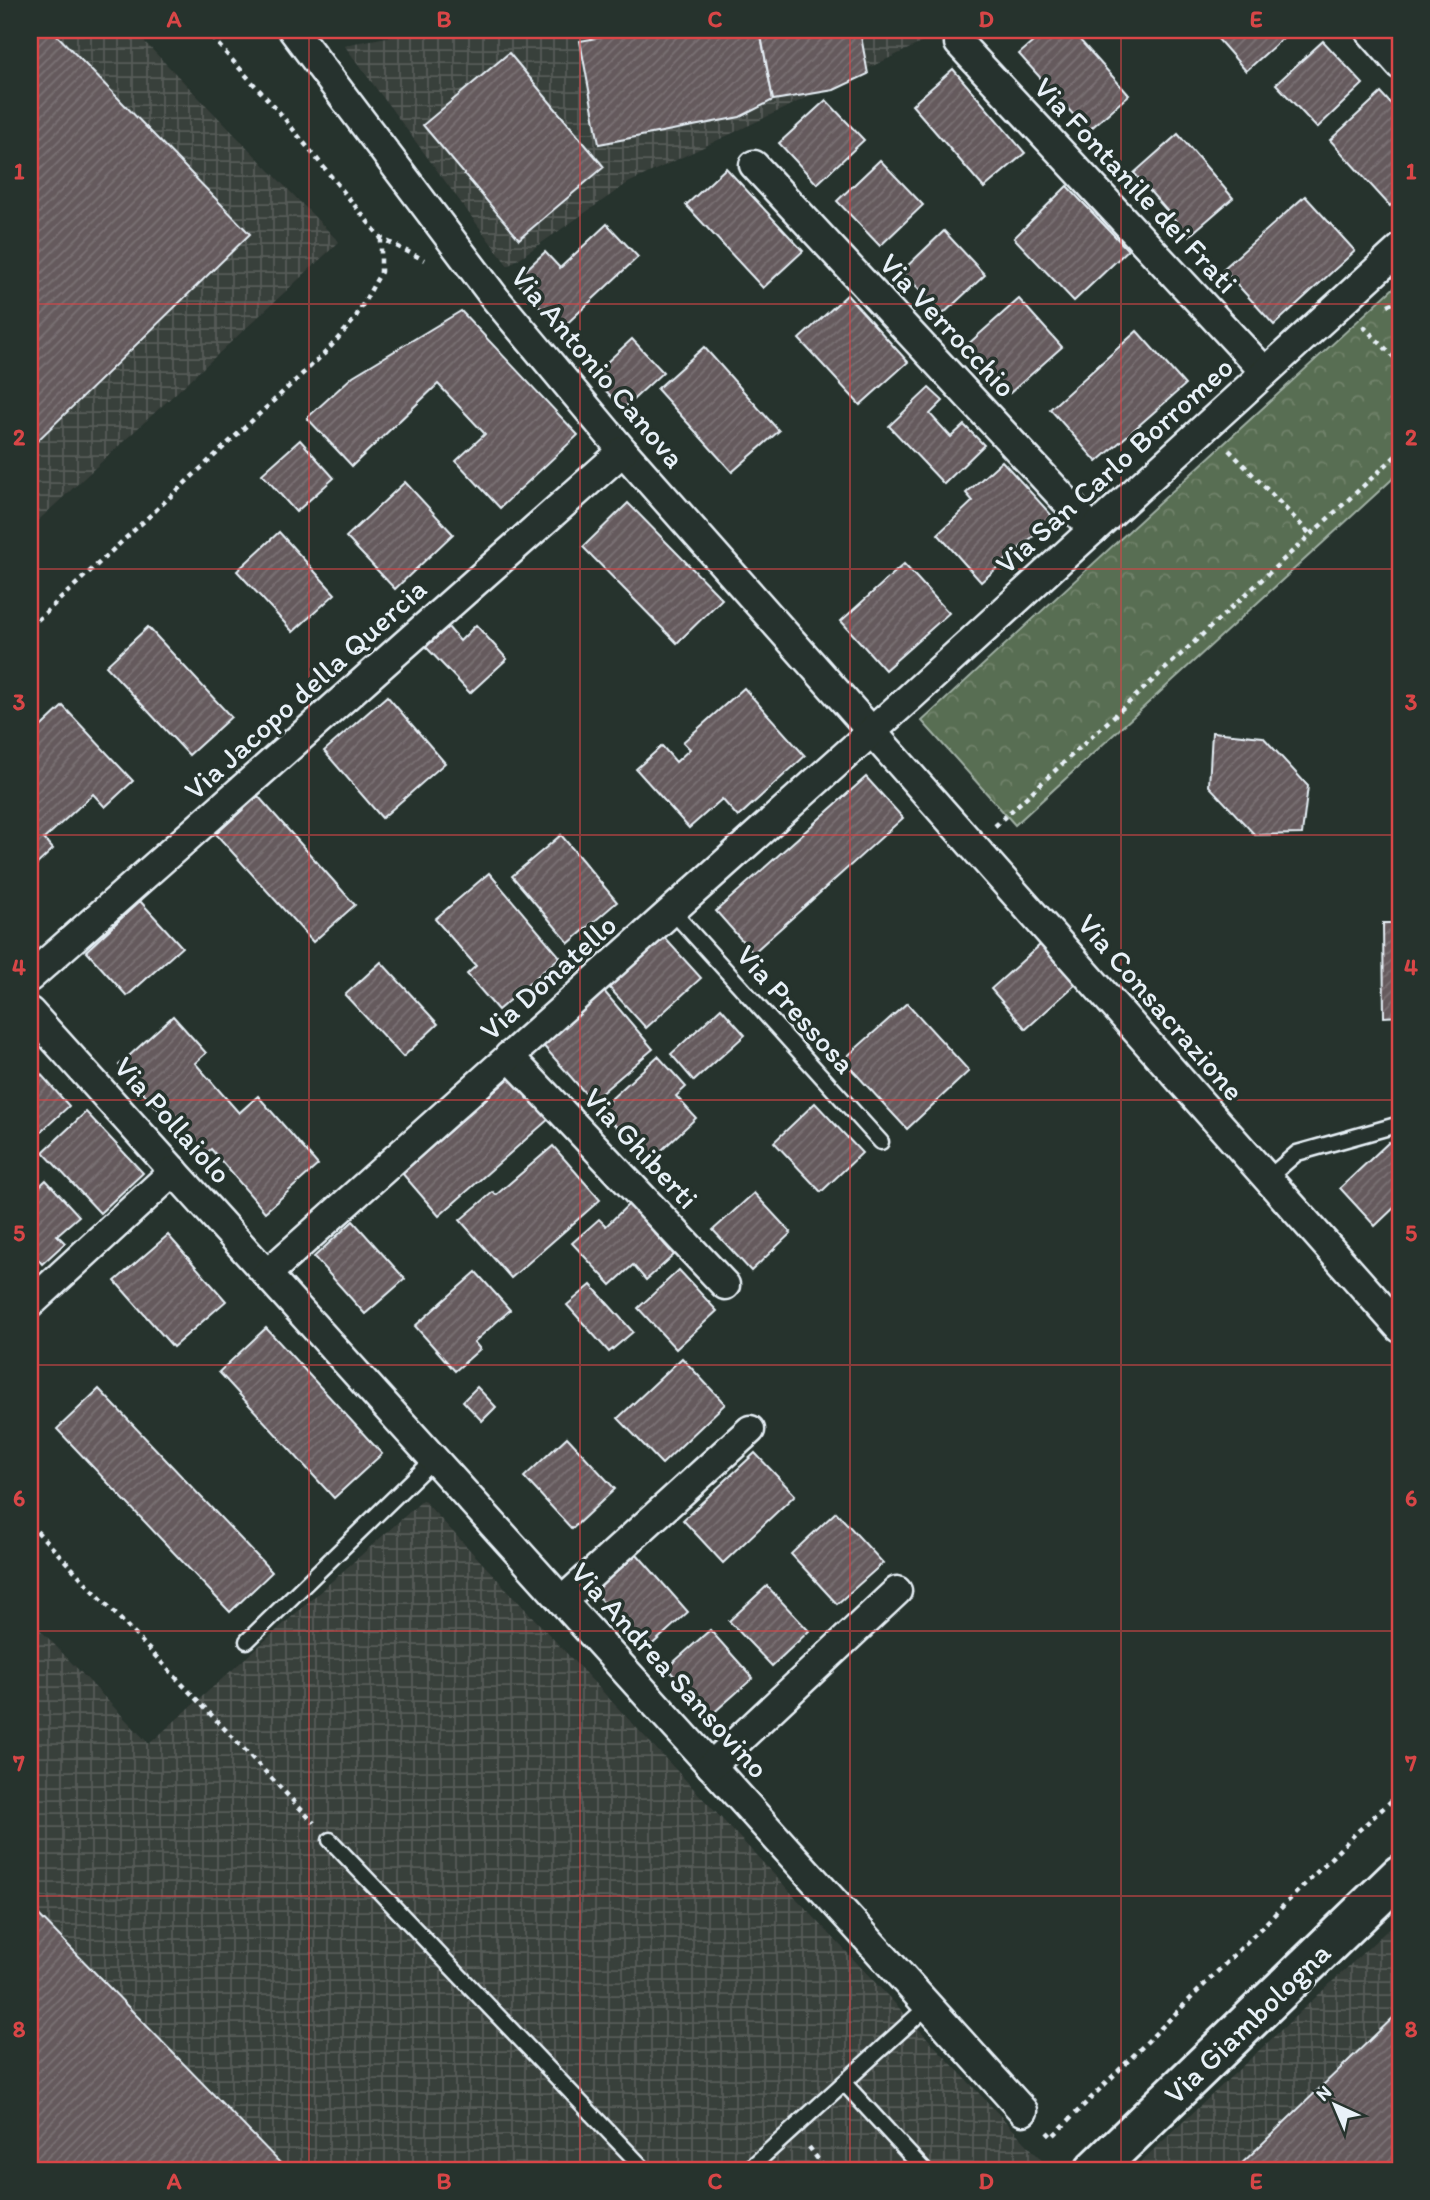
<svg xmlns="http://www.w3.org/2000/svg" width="1430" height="2200" font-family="Itim,sans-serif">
<defs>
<pattern id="industrial-grid" width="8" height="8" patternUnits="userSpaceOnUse" patternTransform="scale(1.75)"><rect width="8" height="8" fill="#393f3b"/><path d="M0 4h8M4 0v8" fill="none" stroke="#565b58"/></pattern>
<pattern id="park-crowns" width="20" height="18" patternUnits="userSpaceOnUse" patternTransform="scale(1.75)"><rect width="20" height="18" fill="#596e52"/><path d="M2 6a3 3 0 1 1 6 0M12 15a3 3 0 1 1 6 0" fill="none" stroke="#71836c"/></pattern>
<pattern id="building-hatch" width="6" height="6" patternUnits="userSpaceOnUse" patternTransform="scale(1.75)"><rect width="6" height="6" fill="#655a5d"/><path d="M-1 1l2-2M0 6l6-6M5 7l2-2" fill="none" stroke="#7b7275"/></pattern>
</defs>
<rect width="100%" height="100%" fill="#26332d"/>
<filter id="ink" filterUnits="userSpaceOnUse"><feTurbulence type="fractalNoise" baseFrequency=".0143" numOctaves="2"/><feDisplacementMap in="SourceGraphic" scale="14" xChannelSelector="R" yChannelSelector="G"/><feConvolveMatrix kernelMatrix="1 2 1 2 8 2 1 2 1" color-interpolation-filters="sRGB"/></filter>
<g filter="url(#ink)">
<g fill="url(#industrial-grid)">
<polygon points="30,30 133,30 339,242 30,528"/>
<polygon points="425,30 948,30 628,183 508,266 344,45"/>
<polygon points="423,1500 1051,2170 30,2170 30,1619 149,1744"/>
<polygon points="1400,1918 1400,2170 1132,2170"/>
</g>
<polygon fill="url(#park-crowns)" stroke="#a0b0a5" stroke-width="2" points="1400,282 1400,472 1015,825 922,721"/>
<g fill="url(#building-hatch)" stroke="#e8f1f8" stroke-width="2">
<polygon points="30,30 52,30 250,234 30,448"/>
<polygon points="641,30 760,30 773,100 740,117 599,144 580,41"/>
<polygon points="760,30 865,30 860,31 868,74 834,90 773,100"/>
<polygon points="1047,30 1071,30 1129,95 1088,131 1019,54"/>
<polygon points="1210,30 1292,30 1246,71"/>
<polygon points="1323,41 1363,84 1317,128 1276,84"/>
<polygon points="509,53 604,167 519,239 423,125"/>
<polygon points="953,69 1025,153 984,188 912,105"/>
<polygon points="1381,93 1400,114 1400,196 1390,206 1330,140"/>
<polygon points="826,100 864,140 817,184 779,143"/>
<polygon points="1178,134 1233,198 1189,236 1134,173"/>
<polygon points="880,160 923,205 880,246 837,201"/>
<polygon points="726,168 803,251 763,288 686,205"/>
<polygon points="1067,186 1128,250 1074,301 1014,238"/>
<polygon points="1305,196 1355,251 1274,325 1223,269"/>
<polygon points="607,224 638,257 561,329 515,280 545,252 560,268"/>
<polygon points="944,231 985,275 943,314 902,271"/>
<polygon points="847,295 908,362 860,405 799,339"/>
<polygon points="1019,299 1062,347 1010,393 967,345"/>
<polygon points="461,311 578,435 500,508 456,461 485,434 438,384 352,466 307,418 353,376"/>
<polygon points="1137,331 1185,385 1097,462 1050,409"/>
<polygon points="632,339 663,372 623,409 592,376"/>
<polygon points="704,347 779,431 732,472 657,389"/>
<polygon points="929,388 943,401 930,414 951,437 964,425 984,445 944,484 889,426"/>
<polygon points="300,440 334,478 296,512 262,474"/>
<polygon points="1002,461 1054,518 981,582 938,534 973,501 966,493"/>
<polygon points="405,482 453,534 395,589 346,537"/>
<polygon points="628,503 722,599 677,643 583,547"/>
<polygon points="279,532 335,594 293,632 237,571"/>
<polygon points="904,564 949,613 885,670 841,621"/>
<polygon points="476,625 507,659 470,693 426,647 448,627 460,641"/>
<polygon points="148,627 231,717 189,755 106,666"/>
<polygon points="744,688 805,756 738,817 722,799 689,828 636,769 662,746 676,762 690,749 683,742"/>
<polygon points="387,696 445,763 382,818 324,751"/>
<polygon points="63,706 133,781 105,807 93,794 44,839 53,849 30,871 30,737"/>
<polygon points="1212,732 1263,737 1308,786 1302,834 1255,835 1209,786"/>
<polygon points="866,777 903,818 753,953 716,911"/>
<polygon points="258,796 355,905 313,942 216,834"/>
<polygon points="561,835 617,902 569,943 512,876"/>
<polygon points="489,873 560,957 498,1010 467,974 476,966 435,919"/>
<polygon points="140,901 182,947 127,996 86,951"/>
<polygon points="1383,923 1400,923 1400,1016 1384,1017"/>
<polygon points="662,935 701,978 646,1028 607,985"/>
<polygon points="1040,945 1076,984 1026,1029 991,989"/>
<polygon points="381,962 438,1024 403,1057 345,995"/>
<polygon points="603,990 653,1049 592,1101 541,1043"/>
<polygon points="907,1003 969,1071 907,1129 843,1060"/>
<polygon points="721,1008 745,1035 694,1081 671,1054"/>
<polygon points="173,1016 206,1053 195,1063 239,1113 258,1096 318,1165 265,1212 211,1149 201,1158 119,1065"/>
<polygon points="658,1056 686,1087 676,1096 696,1118 649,1162 600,1109"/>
<polygon points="30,1062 69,1106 30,1142"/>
<polygon points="512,1076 550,1118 439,1216 402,1173"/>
<polygon points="815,1103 862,1153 821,1192 774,1142"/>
<polygon points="86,1112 143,1173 100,1213 43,1152"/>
<polygon points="1389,1142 1400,1154 1400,1202 1375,1226 1340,1188"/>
<polygon points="553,1146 600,1200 511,1278 460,1220 493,1192 496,1195"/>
<polygon points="46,1180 79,1216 57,1235 65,1243 42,1264 30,1250 30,1195"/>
<polygon points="754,1193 791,1233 751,1271 713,1230"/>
<polygon points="629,1204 674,1255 646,1280 633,1265 611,1285 572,1243 599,1219 606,1226"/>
<polygon points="353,1221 405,1279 365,1314 314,1257"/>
<polygon points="168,1235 226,1301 173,1347 115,1281"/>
<polygon points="679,1270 717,1311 676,1349 638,1308"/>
<polygon points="476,1272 510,1310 474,1342 480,1349 455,1371 415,1326"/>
<polygon points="591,1285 633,1332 609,1352 567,1305"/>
<polygon points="266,1328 382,1454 334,1498 219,1372"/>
<polygon points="682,1358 725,1404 662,1464 618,1418"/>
<polygon points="477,1387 496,1407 482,1421 463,1401"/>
<polygon points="99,1389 272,1572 230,1612 57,1429"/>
<polygon points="567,1437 615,1489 572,1529 524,1477"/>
<polygon points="755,1453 795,1495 723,1563 683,1520"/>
<polygon points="836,1512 883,1563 837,1604 791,1554"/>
<polygon points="637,1554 688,1612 646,1650 594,1592"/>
<polygon points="767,1586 809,1631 772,1666 729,1621"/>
<polygon points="710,1630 753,1678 710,1716 667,1668"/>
<polygon points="30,1906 287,2170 30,2170"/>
<polygon points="1400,2011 1400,2170 1235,2170"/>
</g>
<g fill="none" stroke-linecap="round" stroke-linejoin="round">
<defs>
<g id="lane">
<polyline points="672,911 881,1142"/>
<polyline points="1268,1178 1297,1153 1400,1124"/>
<polyline points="247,1641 434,1459"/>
<polyline points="330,1840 645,2170"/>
<polyline points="844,2083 924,2170"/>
<polyline points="748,2170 928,2006"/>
</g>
<g id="street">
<polyline points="293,30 495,298 623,451 1400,1328"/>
<polyline points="1369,30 1400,65"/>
<polyline points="959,43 1265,372"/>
<polyline points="754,165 1093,530"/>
<polyline points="30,977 623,451"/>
<polyline points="30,1012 1023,2111"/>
<polyline points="509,1056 725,1285"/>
<polyline points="267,1274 908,699 1400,249"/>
<polyline points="30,1304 174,1171"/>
<polyline points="562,1601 750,1430"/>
<polyline points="711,1766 897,1591"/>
</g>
<polyline id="secondary" points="1095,2170 1400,1875"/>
</defs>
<use href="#lane" stroke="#e8f1f8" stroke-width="19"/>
<use href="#street" stroke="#e8f1f8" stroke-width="33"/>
<use href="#secondary" stroke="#e8f1f8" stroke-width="44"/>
<g stroke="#e8f1f8" stroke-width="4.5" stroke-dasharray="5 5" stroke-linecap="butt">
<polyline points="205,30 279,112 381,238 424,260"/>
<polyline points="1388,305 1400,300"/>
<polyline points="1363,326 1400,363"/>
<polyline points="1229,450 1311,535"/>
<polyline points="30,627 326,352 354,320 381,272 381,238"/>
<polyline points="995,826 1400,452"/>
<polyline points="30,1524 314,1823"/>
<polyline points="1047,2132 1052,2137 1357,1832 1400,1793"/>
<polyline points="809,2147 826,2170"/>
</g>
<use href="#lane" stroke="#26332d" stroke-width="14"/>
<use href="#street" stroke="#26332d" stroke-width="28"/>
<use href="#secondary" stroke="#26332d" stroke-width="38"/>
</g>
</g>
<path fill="none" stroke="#d94647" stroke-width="2" stroke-opacity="0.55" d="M309 30V2170M580 30V2170M850 30V2170M1121 30V2170M30 304H1400M30 569H1400M30 835H1400M30 1100H1400M30 1365H1400M30 1631H1400M30 1896H1400"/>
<g text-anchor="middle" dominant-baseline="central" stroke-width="7" stroke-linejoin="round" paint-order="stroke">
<g font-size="30" fill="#e8f1f8" stroke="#26332d">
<text transform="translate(1136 185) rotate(47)">Via Fontanile dei Frati</text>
<text transform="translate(948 325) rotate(47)">Via Verrocchio</text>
<text transform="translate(598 367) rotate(50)">Via Antonio Canova</text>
<text transform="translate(1114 465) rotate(-42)">Via San Carlo Borromeo</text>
<text transform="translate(305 689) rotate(-42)">Via Jacopo della Quercia</text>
<text transform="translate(548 977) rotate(-42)">Via Donatello</text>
<text transform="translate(1161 1007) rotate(49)">Via Consacrazione</text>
<text transform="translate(796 1009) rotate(48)">Via Pressosa</text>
<text transform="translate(173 1120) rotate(48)">Via Pollaiolo</text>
<text transform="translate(641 1148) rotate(47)">Via Ghiberti</text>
<text transform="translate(670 1670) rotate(48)">Via Andrea Sansovino</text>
<text transform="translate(1247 2023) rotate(-44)">Via Giambologna</text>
</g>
</g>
<rect width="1430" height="2200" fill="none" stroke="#26332d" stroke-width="77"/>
<g transform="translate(1335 2105) rotate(316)" stroke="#26332d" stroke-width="5" paint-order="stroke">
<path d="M0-5L12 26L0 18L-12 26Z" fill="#e8f1f8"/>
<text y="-10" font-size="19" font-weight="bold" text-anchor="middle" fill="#e8f1f8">N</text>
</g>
<rect x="38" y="38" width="1354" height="2124" fill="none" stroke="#d94647" stroke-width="2.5"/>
<g font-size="23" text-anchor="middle" font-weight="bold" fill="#d94647">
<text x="174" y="27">A</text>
<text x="444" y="27">B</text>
<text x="715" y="27">C</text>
<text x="986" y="27">D</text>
<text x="1256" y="27">E</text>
<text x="19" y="179">1</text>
<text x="1411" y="179">1</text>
<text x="19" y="445">2</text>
<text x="1411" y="445">2</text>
<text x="19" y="710">3</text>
<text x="1411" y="710">3</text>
<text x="19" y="975">4</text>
<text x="1411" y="975">4</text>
<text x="19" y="1241">5</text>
<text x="1411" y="1241">5</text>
<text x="19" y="1506">6</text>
<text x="1411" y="1506">6</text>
<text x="19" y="1771">7</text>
<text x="1411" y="1771">7</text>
<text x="19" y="2037">8</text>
<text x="1411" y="2037">8</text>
<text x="174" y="2189">A</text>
<text x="444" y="2189">B</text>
<text x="715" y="2189">C</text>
<text x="986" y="2189">D</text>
<text x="1256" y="2189">E</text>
</g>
</svg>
